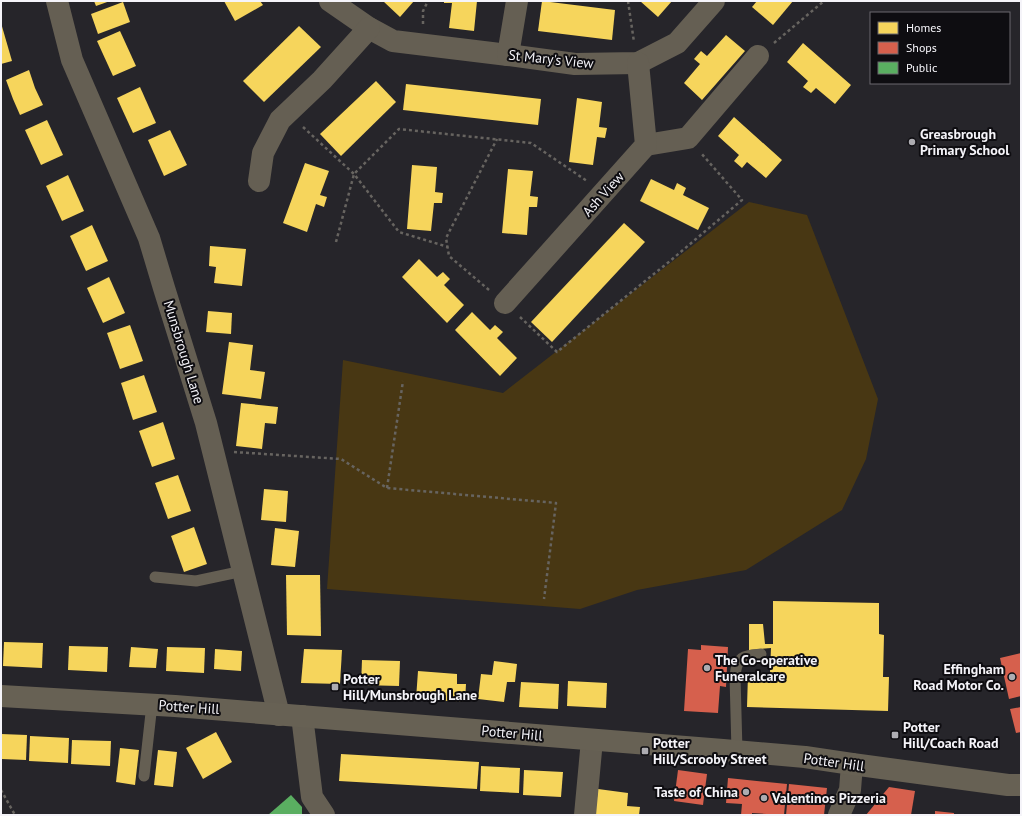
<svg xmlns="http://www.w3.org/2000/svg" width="1022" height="816" font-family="'PT Sans',sans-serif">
<rect width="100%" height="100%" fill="#26252a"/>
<polygon fill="#483713" points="749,202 807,215 878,399 866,459 842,510 746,570 637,590 580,609 327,589 343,360 503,393"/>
<g fill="#f6d55c">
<polygon points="94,1 110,1 96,6"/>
<polygon points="224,1 260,1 263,5 235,21"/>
<polygon points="383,1 414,1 400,17"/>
<polygon points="444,1 477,1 474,31 449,28 452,3 444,3"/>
<polygon points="542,1 615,10 612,40 538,31"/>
<polygon points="640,1 672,1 658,17"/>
<polygon points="757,1 793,1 773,25 752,7"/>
<polygon points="123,2 130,22 98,34 91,14"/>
<polygon points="1,23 12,61 1,64"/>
<polygon points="299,26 321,47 264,102 243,81"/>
<polygon points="120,31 136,66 113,76 97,41"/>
<polygon points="726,35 745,51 702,100 684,83 700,64 694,59 701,51 707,56"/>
<polygon points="803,43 851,85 835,104 816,88 811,93 803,87 808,81 787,62"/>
<polygon points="29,70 35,88 43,105 20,115 13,99 6,80"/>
<polygon points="376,81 396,102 341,156 320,134"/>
<polygon points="406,84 541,99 538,125 403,110"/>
<polygon points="140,87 156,123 133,133 117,98"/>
<polygon points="577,98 602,102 599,127 607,128 605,138 597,137 593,165 569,162"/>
<polygon points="734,117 782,160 766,178 747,162 742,168 734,161 739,155 718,136"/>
<polygon points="47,120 63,155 41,165 25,130"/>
<polygon points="170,130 187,165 164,176 148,140"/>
<polygon points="305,163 329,171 320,195 327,197 324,207 316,204 307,232 283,223"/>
<polygon points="412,165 437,167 435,192 443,193 442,203 434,203 431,231 407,229"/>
<polygon points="508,169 533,171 530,196 538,197 537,207 529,207 527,235 502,233"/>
<polygon points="68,175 84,211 62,221 46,186"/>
<polygon points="651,179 674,190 677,183 686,188 683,195 709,208 698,230 640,201"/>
<polygon points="624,223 645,242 552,342 531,322"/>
<polygon points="92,225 108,261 86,271 70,236"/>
<polygon points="210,246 246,249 242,286 214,283 216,267 209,266"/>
<polygon points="419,259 437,277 443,272 450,279 444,285 464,305 447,323 402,277"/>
<polygon points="109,277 125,313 103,323 87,288"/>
<polygon points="208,311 232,313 231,334 206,332"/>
<polygon points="472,312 490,330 495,325 503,332 497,338 517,358 500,376 455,330"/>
<polygon points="130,325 143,361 120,369 107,333"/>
<polygon points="229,342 253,345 250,370 265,372 261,399 222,394"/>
<polygon points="144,375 157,412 133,420 121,383"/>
<polygon points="241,403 278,407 276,424 265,423 262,449 236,446"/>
<polygon points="163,422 175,459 152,467 139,431"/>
<polygon points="178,475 191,511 168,519 155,483"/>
<polygon points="264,489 288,491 286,522 261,520"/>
<polygon points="194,527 207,564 184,572 171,536"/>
<polygon points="275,528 299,531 295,567 271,565"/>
<polygon points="286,575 320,575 321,636 287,635"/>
<polygon points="773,601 879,603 879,634 884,635 883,677 889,677 888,711 747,707 748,674 770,673 771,648 749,650 749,624 763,624 765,644 773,644"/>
<polygon points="4,642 43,643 42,668 3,666"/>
<polygon points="69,646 108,647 107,672 68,670"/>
<polygon points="131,647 158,649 156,668 129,667"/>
<polygon points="167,647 205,648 204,673 166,671"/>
<polygon points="215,649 242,651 241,671 214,669"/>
<polygon points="304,649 342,650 340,684 301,683"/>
<polygon points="362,660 400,661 399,686 361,685"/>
<polygon points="494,661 517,664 515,682 507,682 504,702 478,699 481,674 492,675"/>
<polygon points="418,671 457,674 457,684 466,684 465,702 416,699"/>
<polygon points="568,681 607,683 606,708 567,706"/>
<polygon points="521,682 559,684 558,709 519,707"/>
<polygon points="216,732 232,762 203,779 186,748"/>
<polygon points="1,734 27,735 26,760 1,759"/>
<polygon points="30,736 69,738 68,763 29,761"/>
<polygon points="72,740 111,741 110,766 71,764"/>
<polygon points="120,748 139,750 135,785 116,782"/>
<polygon points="158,750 177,752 173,787 154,785"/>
<polygon points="341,754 479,762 477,789 339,781"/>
<polygon points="481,766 520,768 519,793 480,791"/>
<polygon points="524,770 563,772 561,797 523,795"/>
<polygon points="598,789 628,793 627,806 640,807 639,815 595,815"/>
</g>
<g fill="#d6604d">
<polygon points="701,645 728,647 726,687 720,686 718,713 684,711 688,649 701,650"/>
<polygon points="1021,653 1021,696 1009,699 1000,658"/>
<polygon points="1021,707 1021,732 1016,733 1010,709"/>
<polygon points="678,770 707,774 703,805 674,801"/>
<polygon points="728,778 787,784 784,815 752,813 752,815 741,815 742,804 726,803"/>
<polygon points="789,784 827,788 824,815 786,815"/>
<polygon points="889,787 915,791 911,815 866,815"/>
<polygon points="935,811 954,813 954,815 935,815"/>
</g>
<polygon fill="#5aae61" points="291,795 302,807 302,815 268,815"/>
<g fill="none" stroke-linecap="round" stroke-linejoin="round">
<g stroke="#676460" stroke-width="2.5" stroke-dasharray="3 3" stroke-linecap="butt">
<polyline points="628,1 634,42"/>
<polyline points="423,24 423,11 428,1"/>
<polyline points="774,43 824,1"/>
<polyline points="303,127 354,174 399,232 448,247"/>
<polyline points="336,242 354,174 399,129 531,143 587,181"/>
<polyline points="489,290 449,256 446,238 497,139"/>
<polyline points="520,317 557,352 670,261 742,200 701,153"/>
<polyline points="234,452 341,459 387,488 556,503 544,599"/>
<polyline points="387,488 403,381"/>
<polyline points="1,790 15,815"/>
</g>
<g stroke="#655f53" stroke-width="11">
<polyline points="155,577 196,581 243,571"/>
<path d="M737 751 735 676C737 656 743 656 761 654"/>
<polyline points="144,776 152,704"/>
</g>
<g stroke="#655f53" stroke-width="22">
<polyline points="57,1 72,60 149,238 164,288 206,423 279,715"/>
<polyline points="330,1 369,28 393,41 508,55 575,64 638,63 677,43 714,1"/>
<polyline points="508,55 517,1"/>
<polyline points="646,145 688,138 758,56"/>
<polyline points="259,181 263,153 280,120 322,80 369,28"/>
<polyline points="505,303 646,145 638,63"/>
<polyline points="302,716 312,797 324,815"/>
<polyline points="585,815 592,740"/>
<polyline points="839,815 850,790 852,764"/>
</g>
<polyline stroke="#676154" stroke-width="22" points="1,696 175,706 723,750 805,757 852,764 1008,785 1021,785"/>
</g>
<g fill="#adacb1" stroke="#0e0d11" stroke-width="1.5">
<circle cx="912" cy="142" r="4"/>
<circle cx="707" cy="668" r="4"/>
<circle cx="1012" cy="677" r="4"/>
<rect x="331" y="683" width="8" height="8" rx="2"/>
<rect x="891" y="731" width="8" height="8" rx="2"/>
<rect x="641" y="747" width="8" height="8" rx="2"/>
<circle cx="746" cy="792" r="4"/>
<circle cx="764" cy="798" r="4"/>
</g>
<g text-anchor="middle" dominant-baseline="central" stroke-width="4" stroke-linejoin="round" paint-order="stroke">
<g font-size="14" fill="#f5f4f9" stroke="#0e0d11">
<text transform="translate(551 59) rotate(6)">St Mary's View</text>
<text transform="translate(603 194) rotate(-48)">Ash View</text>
<text transform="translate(184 352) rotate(73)">Munsbrough Lane</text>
<text transform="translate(189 707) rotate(4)">Potter Hill</text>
<text transform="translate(512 733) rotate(5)">Potter Hill</text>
<text transform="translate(834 762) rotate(8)">Potter Hill</text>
</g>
<g font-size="14" font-weight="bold" fill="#f5f4f9" stroke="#0e0d11" text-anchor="start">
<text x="920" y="134">Greasbrough<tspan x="920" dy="16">Primary School</tspan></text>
<text x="715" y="660">The Co-operative<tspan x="715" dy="16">Funeralcare</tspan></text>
<text x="1004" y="669" text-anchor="end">Effingham<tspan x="1004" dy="16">Road Motor Co.</tspan></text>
<text x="343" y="679">Potter<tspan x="343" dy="16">Hill/Munsbrough Lane</tspan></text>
<text x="903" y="727">Potter<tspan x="903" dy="16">Hill/Coach Road</tspan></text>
<text x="653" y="743">Potter<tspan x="653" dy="16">Hill/Scrooby Street</tspan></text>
<text x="738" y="792" text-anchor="end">Taste of China</text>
<text x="772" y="798">Valentinos Pizzeria</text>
</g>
</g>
<rect width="1022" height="816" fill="none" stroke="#f5f4f9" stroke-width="4"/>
<rect x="870" y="12" width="140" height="72" fill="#0e0d11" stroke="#6a696e"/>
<rect x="878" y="22" width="20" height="12" fill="#f6d55c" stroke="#6a696e"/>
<text x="906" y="32" font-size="12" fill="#f5f4f9">Homes</text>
<rect x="878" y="42" width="20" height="12" fill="#d6604d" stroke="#6a696e"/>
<text x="906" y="52" font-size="12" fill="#f5f4f9">Shops</text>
<rect x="878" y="62" width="20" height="12" fill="#5aae61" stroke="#6a696e"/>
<text x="906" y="72" font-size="12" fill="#f5f4f9">Public</text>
</svg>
